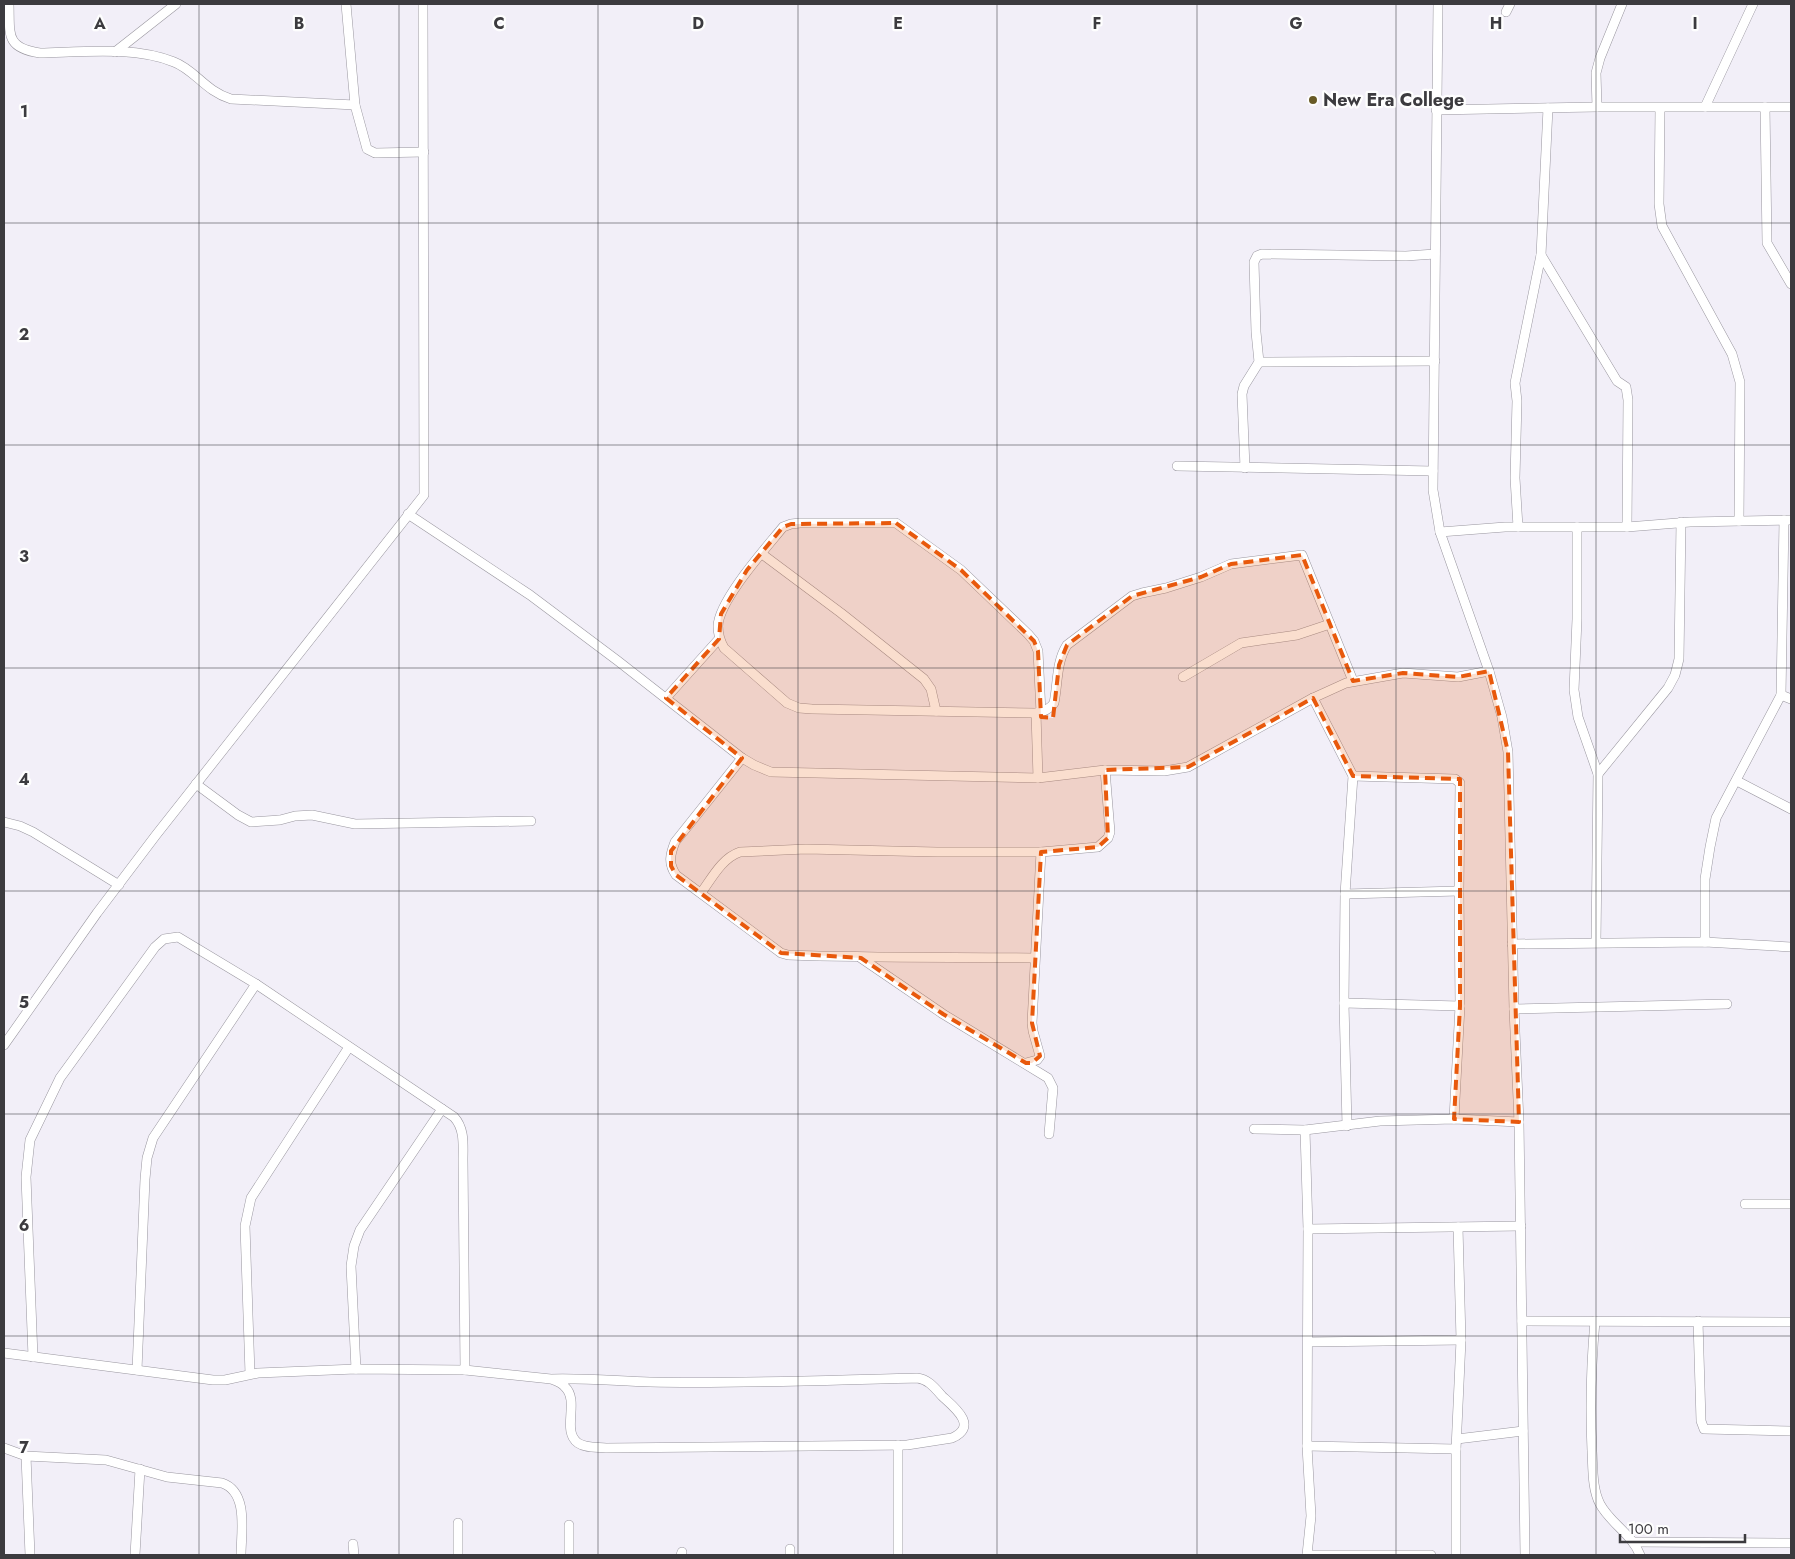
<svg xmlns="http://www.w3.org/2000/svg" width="1795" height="1559" font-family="Jost,sans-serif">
<rect width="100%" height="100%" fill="#f2eff8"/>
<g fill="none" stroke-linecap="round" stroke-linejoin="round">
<defs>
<g id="street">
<path d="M9 4C10 34 5 48 40 53 82 52 135 46 174 62 195 70 205 91 231 99L355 105"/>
<polyline points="346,4 355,105 367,149 375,153 424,152"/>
<polyline points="1438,4 1433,490 1440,532 1489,671 1502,717 1508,752 1514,1009 1519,1122 1525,1555"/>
<polyline points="1506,12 1510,4"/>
<polyline points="115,52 176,4"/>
<polyline points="1597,107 1596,73 1600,58 1622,4"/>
<polyline points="1705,107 1753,4"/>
<polyline points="1765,107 1767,243 1791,284"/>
<polyline points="1660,108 1659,204 1662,226 1732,354 1740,382 1739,521"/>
<polyline points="1436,110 1597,107 1791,107"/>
<polyline points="1541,255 1617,381 1626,387 1628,400 1627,527"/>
<polyline points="1259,362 1435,361"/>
<polyline points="1177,466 1433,471"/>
<polyline points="1245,468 1242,394 1244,386 1259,362 1256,332 1254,262 1257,256 1262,254 1406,256 1435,254"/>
<polyline points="408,514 530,595 618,661 742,758 754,765 771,772 1038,778 1105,770 1164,771 1188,767 1313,698 1346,683 1403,673 1458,677 1489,671"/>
<polyline points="1518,527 1515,478 1517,401 1515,383 1541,255 1548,108"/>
<polyline points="1577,527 1577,619 1574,690 1578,717 1598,774 1596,942"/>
<polyline points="1440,532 1505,527 1627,527 1690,522 1791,520"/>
<polyline points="762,554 841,613 924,679 931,689 936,711"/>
<polyline points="1183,677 1241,643 1297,635 1330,624"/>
<polyline points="1781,695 1791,699"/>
<polyline points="666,698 719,639"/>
<polyline points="1313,698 1353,776 1345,894 1344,1003 1347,1126"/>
<path d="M1036 713 812 709 799 708 787 703 724 648C720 641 718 635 718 626 719 600 766 548 783 527L791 524 800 523H896L961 570 1028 634 1034 641 1038 651 1041 713"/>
<path d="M742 758 675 842C670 855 668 863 676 875L781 953 788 955C870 958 953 957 1035 958"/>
<polyline points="1598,774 1668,688 1675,675 1679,659 1681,522"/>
<polyline points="1353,776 1455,779 1460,783 1459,891 1460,1006 1454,1119"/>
<path d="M1038 778 1036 713C1042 713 1051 708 1054 703 1058 684 1056 662 1067 645L1132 596 1142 593 1166 588 1201 577 1231 564 1302 555 1353 681"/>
<polyline points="1737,781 1791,809"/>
<polyline points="196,784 238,815 251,822 280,820 295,816 312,815 355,824 531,821"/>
<polyline points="4,822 20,826 33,832 119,885"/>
<path d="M701 893C712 878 722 858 740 852L806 849 937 852H1041L1098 847 1108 838 1110 832 1105 770"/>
<polyline points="1345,894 1459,891"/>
<polyline points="1705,942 1705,879 1710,847 1716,818 1781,695 1784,520"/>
<polyline points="1512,944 1705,942 1791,947"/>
<polyline points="861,958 943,1014 1048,1078 1053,1088 1049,1134"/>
<polyline points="1344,1003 1460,1006"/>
<polyline points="1514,1009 1727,1004"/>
<polyline points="4,1045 97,913 156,835 424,495 423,4"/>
<polyline points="1026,1063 1037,1060 1040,1056 1033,1031 1032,1023 1041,852"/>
<polyline points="1254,1129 1305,1130 1380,1121 1454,1119 1519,1122"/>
<polyline points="1305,1130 1308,1229 1307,1446 1311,1516 1307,1555"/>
<polyline points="1745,1204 1791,1204"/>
<polyline points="1308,1229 1521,1226"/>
<polyline points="1522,1321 1791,1322"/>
<path d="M1595 1321C1591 1365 1590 1408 1592 1451 1593 1468 1592 1489 1600 1504 1610 1523 1632 1534 1640 1555"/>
<polyline points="1698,1321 1701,1421 1704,1429 1791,1431"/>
<polyline points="1308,1342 1461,1340"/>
<path d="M4 1353 213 1380H225L258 1373 356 1369 465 1370 551 1379C556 1381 562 1383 565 1387 580 1401 561 1431 578 1443 585 1448 597 1447 606 1448L907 1445 952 1438C979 1426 954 1407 942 1396 935 1388 928 1379 917 1378 828 1380 739 1384 650 1382 617 1381 585 1378 551 1379"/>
<path d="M33 1357 26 1177 30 1140 60 1078 155 947 164 939 178 937 256 984 454 1117C465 1129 463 1145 463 1160L465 1370"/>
<polyline points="356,1369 351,1266 354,1246 360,1230 442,1109"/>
<polyline points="137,1370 145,1179 147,1158 153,1138 256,984"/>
<polyline points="250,1374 245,1226 251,1198 349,1047"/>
<polyline points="1457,1439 1523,1431"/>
<polyline points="1307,1446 1456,1449"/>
<polyline points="4,1448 26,1456 30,1555"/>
<path d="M26 1456 106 1460 167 1477 222 1483C249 1492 241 1533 241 1555"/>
<polyline points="1633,1542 1791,1543"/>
<polyline points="353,1544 354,1555"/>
<polyline points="790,1549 790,1555"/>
<polyline points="135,1555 140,1469"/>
<polyline points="458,1555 458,1523"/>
<polyline points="569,1555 569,1525"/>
<polyline points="681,1555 682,1552"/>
<polyline points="898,1555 898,1445"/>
<polyline points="1307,1555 1431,1555"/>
<polyline points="1456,1555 1456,1449 1461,1340 1458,1227"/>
</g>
</defs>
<use href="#street" stroke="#99969f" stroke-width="10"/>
<use href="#street" stroke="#fff" stroke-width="9"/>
</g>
<path fill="#e8590c" fill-opacity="0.2" stroke="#e8590c" stroke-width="4" stroke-dasharray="10 6" stroke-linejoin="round" d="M896 523 961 570 1034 641 1038 651 1041 717 1053 718 1059 665 1067 645 1132 596 1201 577 1231 564 1302 555 1353 681 1403 673 1458 677 1489 671 1508 752 1519 1122 1454 1119 1460 1006V779L1353 776 1313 698 1188 767 1105 770 1108 838 1098 847 1041 852 1032 1023 1040 1056 1032 1063H1026L943 1014 861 958 781 953 676 875 671 866V851L742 758 666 698 719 639 721 614 747 570 783 527 791 524Z"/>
<path fill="none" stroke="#3c3b3f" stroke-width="1" stroke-opacity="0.55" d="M199 4V1555M399 4V1555M598 4V1555M798 4V1555M997 4V1555M1197 4V1555M1396 4V1555M1596 4V1555M4 223H1791M4 445H1791M4 668H1791M4 891H1791M4 1114H1791M4 1336H1791"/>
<circle fill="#685a27" stroke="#fefefe" stroke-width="2" cx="1313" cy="100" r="5"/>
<g text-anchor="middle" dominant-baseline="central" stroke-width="4.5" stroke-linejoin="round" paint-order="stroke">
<g font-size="18" font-weight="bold" fill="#3c3b3f" stroke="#fefefe" text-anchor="start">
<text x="1323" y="100">New Era College</text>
</g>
</g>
<g font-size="16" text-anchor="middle" font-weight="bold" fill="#3c3b3f" stroke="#fefefe" stroke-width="4.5" stroke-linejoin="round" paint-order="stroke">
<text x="100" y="29">A</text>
<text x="299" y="29">B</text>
<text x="499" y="29">C</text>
<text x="698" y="29">D</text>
<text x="898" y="29">E</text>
<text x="1097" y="29">F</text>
<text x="1296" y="29">G</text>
<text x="1496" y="29">H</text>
<text x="1695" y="29">I</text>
<text x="24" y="117">1</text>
<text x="24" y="340">2</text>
<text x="24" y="562">3</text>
<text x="24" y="785">4</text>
<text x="24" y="1008">5</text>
<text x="24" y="1231">6</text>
<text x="24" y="1453">7</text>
</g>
<rect width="1795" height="1559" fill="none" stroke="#3c3b3f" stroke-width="10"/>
<path d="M1620 1534v8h125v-8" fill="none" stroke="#3c3b3f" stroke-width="2.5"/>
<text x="1628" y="1534" font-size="15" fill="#3c3b3f" stroke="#fefefe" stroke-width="4" paint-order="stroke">100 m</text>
</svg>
